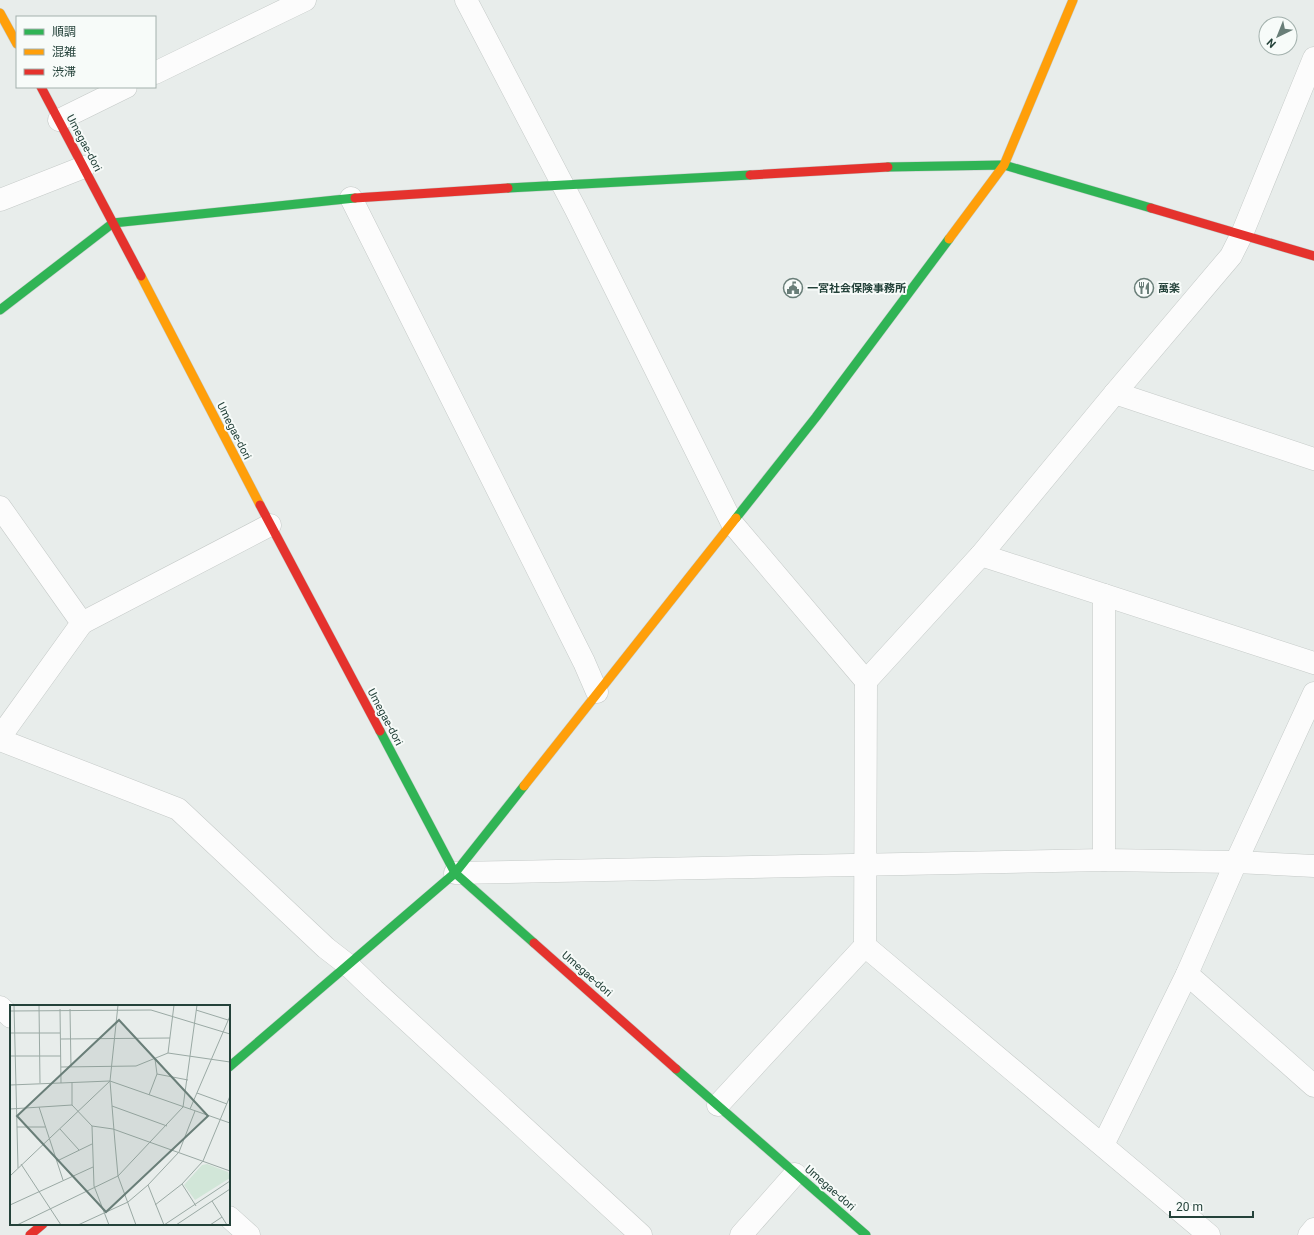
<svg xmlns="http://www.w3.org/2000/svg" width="1314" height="1235" font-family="Roboto,'Noto Sans JP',sans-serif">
<rect width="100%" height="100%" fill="#e8edeb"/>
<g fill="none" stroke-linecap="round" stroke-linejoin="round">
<defs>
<g id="street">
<polyline points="466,0 576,210 732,523 866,681"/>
<polyline points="155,73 305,0"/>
<polyline points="59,120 126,87"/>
<polyline points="351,198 584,662 597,692"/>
<polyline points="0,200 84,167"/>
<polyline points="1115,393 1314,459"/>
<polyline points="0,507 82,623 0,737"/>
<polyline points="981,555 1314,663"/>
<polyline points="82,623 270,525"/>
<polyline points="0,740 178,809 326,948 348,965 374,990 641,1235"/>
<polyline points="1104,860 1104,595"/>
<polyline points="455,873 1104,860 1236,862 1314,866"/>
<polyline points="1187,974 1314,1086"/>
<polyline points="0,1007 11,1017"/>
<polyline points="718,1105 865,946"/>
<polyline points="1103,1145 1187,974 1236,862 1314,693"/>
<polyline points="229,1217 249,1235"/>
<polyline points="741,1235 795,1174"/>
<polyline points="1209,1235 865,946 866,681 981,555 1115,393 1231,256 1242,234 1314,58"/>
<polyline points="1309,1235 1314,1229"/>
</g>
<g id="fast">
<polyline points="888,167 1004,165 1151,208"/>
<polyline points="508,188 750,175"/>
<polyline points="0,310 113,223 355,198"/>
<polyline points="736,518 816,417 949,239"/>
<polyline points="380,731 455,873 534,943"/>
<polyline points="229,1067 455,873 524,786"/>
<polyline points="676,1069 866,1235"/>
</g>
<g id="slow">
<polyline points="0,13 17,44"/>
<polyline points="949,239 1004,165 1073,0"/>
<polyline points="141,276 260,505"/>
<polyline points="524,786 736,518"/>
</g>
<g id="jam">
<polyline points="41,87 141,276"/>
<polyline points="750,175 888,167"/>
<polyline points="355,198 508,188"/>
<polyline points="1151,208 1314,256"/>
<polyline points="260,505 380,731"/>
<polyline points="534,943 676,1069"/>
<polyline points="30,1235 43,1224"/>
</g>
</defs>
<use href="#street" stroke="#c5cac8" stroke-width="23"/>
<use href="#fast" stroke="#c3cbc8" stroke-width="10"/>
<use href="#slow" stroke="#c3cbc8" stroke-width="10"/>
<use href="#jam" stroke="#c3cbc8" stroke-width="10"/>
<use href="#street" stroke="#fcfcfc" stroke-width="22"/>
<use href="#fast" stroke="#30b455" stroke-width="9"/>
<use href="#slow" stroke="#ff9f0a" stroke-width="9"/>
<use href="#jam" stroke="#e5322d" stroke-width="9"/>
</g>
<defs>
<symbol id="civic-ring" viewBox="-11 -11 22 22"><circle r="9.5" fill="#f7fbf9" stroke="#697e78" stroke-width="1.5"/><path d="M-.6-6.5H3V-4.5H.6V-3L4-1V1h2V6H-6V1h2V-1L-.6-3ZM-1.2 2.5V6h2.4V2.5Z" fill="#697e78"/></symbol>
<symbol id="restaurant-ring" viewBox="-11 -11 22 22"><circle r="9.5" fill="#f7fbf9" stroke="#697e78" stroke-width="1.5"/><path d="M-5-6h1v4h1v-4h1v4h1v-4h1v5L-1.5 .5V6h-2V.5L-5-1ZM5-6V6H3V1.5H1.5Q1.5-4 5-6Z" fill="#697e78"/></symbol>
</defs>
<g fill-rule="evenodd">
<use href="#civic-ring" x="782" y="277" width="22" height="22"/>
<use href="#restaurant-ring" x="1133" y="277" width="22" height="22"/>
</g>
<g text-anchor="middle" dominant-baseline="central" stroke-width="4" stroke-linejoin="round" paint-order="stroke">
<g font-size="11" fill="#24423a" stroke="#f7fbf9">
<text transform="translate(84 143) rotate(62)">Umegae-dori</text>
<text transform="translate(234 431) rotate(63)">Umegae-dori</text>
<text transform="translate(385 717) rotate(62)">Umegae-dori</text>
<text transform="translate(587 974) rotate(41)">Umegae-dori</text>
<text transform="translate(830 1188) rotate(41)">Umegae-dori</text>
</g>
<g font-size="11" font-weight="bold" fill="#24423a" stroke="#f7fbf9" text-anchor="start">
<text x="807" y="288">一宮社会保険事務所</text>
<text x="1158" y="288">萬楽</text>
</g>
</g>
<g transform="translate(10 1005)">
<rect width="220" height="220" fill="#e8edeb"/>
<path d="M197 159 218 167 220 173 185 195 174 180 192 160Z" fill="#d1e6d8"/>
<path fill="none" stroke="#9aa9a4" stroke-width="1" d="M4 0 8 163M29 0 30 78M108 0 100 76 105 138 108 171 126 220M50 4 51 78M60 4 61 62M186 5 218 15M0 6 141 5 220 29M0 28H50M51 34 160 33M158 48 164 0M0 51H51M145 54 147 69 178 75M51 62 126 61 158 48 220 57M62 77V100M0 80 100 76 220 118M187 88 217 99M139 90 147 69M102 101 157 121M29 102 53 175M0 104 62 100 82 121 84 181 99 220M180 104 220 11M82 121 103 124 220 166M7 122H35M50 124 69 145M47 156 82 139M11 159 51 220M0 171 100 76M172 179 186 201M138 180 154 220M202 196 217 220M0 200 83 162M145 200 172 179 193 156 220 91M7 220 108 171 173 102 187 0M68 220 118 197 138 180 169 147 185 106M154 220 220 176M166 220 220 184M200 220 212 212"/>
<path fill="#697e78" fill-opacity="0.15" stroke="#697e78" stroke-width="2" d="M109 15 198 111 96 207 7 111Z"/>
<rect width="220" height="220" fill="none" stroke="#24423a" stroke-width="2"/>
</g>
<rect x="16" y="16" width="140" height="72" fill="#f7fbf9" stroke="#a3b1ad"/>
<rect x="24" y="29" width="20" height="6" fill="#30b455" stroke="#a3b1ad"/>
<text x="52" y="36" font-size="12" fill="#24423a">順調</text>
<rect x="24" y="49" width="20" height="6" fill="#ff9f0a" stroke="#a3b1ad"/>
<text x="52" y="56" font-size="12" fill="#24423a">混雑</text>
<rect x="24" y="69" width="20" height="6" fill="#e5322d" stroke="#a3b1ad"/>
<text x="52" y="76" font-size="12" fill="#24423a">渋滞</text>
<g transform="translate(1278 36) rotate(223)"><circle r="19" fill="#f7fbf9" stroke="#a3b1ad"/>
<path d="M0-3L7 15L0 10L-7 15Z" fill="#697e78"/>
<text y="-6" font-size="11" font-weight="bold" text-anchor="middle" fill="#24423a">N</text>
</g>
<path d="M1170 1211v6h83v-6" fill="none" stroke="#24423a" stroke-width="2"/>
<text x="1176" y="1211" font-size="12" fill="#24423a" stroke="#f7fbf9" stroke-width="3" paint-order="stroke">20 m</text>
</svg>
